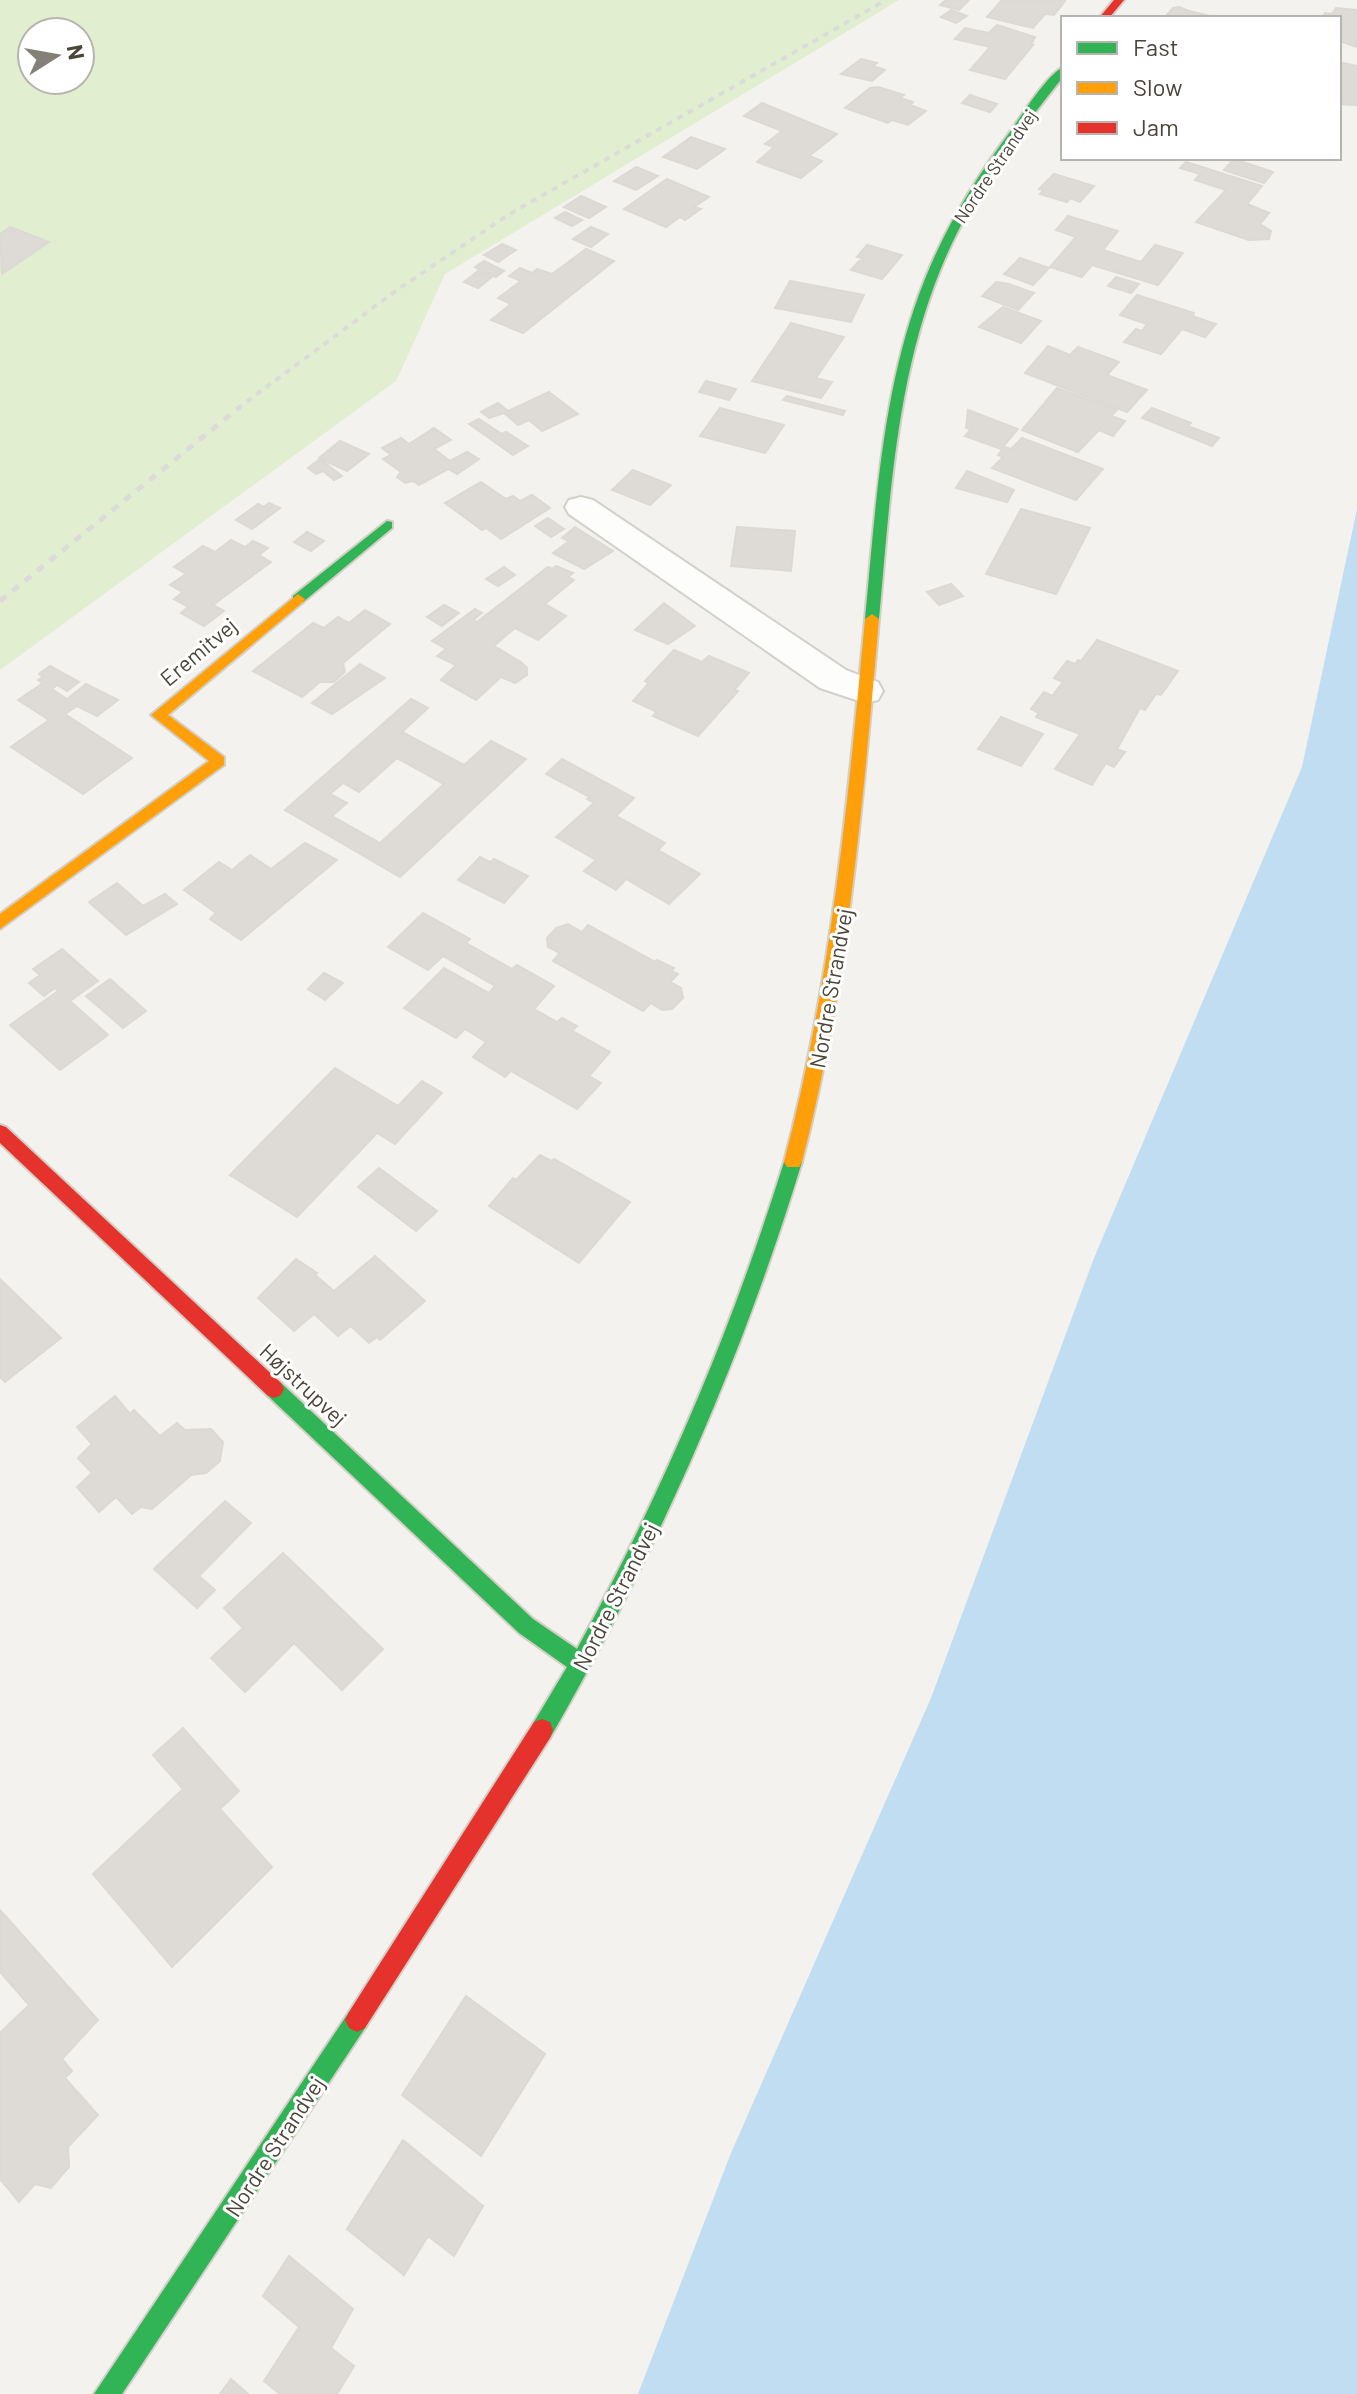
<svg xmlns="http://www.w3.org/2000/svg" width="1357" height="2394" font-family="Barlow,sans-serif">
<rect width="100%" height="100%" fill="#f4f2ee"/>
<path fill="#e1eecf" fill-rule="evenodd" d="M0 0H899L445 274 396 381 0 670ZM32 32H80V80H32Z"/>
<polygon fill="#c0ddf1" points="1357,509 1357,2394 638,2394 731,2153 931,1698 1094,1258 1302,767"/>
<g fill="#dedbd6" stroke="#dcd9d4" stroke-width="2" fill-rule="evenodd">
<polygon points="946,0 963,0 968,1 959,10 940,5"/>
<polygon points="1002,0 1064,0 1065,1 1054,15 1045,14 1033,28 987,17"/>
<polygon points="1179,7 1189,11 1218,18 1164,18 1173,8"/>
<polygon points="1336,8 1357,10 1357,47 1339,41 1339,18 1322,18 1325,13 1332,14"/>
<polygon points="951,10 967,16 956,23 941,17"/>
<polygon points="997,25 1035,37 1031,45 1033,45 1005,79 970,70 990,47 955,39 965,28 989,33"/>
<polygon points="861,59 877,63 873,66 885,70 872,81 841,74"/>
<polygon points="1339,62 1357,66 1357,105 1339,104"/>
<polygon points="878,87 904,95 900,98 913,102 910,105 926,111 908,125 892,120 888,123 845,108 870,88"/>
<polygon points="970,95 997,104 990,112 962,103"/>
<polygon points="762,103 837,134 809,156 822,161 801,178 757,162 774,147 765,144 782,131 744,116"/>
<polygon points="691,137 725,149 697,169 663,157"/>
<polygon points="1234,159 1273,172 1264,183 1224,170"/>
<polygon points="1186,162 1262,186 1247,204 1269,213 1260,224 1271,231 1269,239 1249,240 1196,222 1226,190 1195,180 1200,174 1180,168"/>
<polygon points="636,167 658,176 636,190 614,181"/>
<polygon points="1054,174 1094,186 1080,202 1070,198 1067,202 1040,194 1044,190 1039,189"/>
<polygon points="667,179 709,197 694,207 701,209 685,220 680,217 666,227 624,209"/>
<polygon points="581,196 606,207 589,218 564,207"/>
<polygon points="565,212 582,220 572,226 555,218"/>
<polygon points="1068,216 1118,231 1103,250 1141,262 1155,245 1183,253 1158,285 1092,265 1082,277 1050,267 1076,237 1056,230"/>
<polygon points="10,227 49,242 2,274 0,234"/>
<polygon points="591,227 608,234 591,247 573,239"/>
<polygon points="502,244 516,250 498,262 484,255"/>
<polygon points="867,245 902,255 882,279 851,270 859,261 865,259 857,257"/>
<polygon points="586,249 614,261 523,333 491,320 511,304 498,298 521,281 509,276 520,268 532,273 537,269 552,274"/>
<polygon points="1020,258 1049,268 1033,285 1004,274"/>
<polygon points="484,261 504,271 496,277 475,267"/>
<polygon points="478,271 492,277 478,288 464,282"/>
<polygon points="1116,277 1139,284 1131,293 1108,286"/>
<polygon points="790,281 864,295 851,322 775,308"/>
<polygon points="996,282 1009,284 1034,293 1018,310 982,296"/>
<polygon points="1137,295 1194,313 1192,316 1216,324 1205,337 1182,329 1161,354 1124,342 1136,329 1142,331 1147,324 1120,315"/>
<polygon points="1003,307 1041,321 1021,343 979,327"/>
<polygon points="791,323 844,337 816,378 832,382 821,398 752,381"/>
<polygon points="1048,346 1070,355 1078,347 1119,362 1107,375 1147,390 1127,412 1025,373"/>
<polygon points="706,381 736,389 729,400 699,392"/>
<polygon points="1057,388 1117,410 1111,416 1125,421 1113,436 1099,430 1078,452 1022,430"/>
<polygon points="549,392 578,414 542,431 529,420 518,425 504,413 489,418 481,412 498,403 508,411"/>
<polygon points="787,396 845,411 843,415 783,400"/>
<polygon points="720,408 784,425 765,453 700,436"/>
<polygon points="1152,408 1191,423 1188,426 1219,438 1212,446 1142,418"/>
<polygon points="968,410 1018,429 1001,449 965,436 971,429 966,428"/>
<polygon points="479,419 502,434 506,432 528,446 513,455 469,424"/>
<polygon points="434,428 451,440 434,449 450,461 467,452 479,459 457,474 448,469 419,485 413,481 405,483 397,477 401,472 383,459 391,455 382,448 401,438 409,444"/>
<polygon points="1022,438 1103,469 1076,500 992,468 1003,457 998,455 1005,447 1011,449"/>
<polygon points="340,441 369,454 347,471 319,458"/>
<polygon points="320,459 342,476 334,480 323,471 316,474 308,468"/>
<polygon points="633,470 671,485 650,505 612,490"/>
<polygon points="967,471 1014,490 1007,502 956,488"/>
<polygon points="481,482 506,499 513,496 520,501 532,495 550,508 501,539 486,528 482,530 445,503"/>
<polygon points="269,503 280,508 252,529 236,520 258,504 264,507"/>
<polygon points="1021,509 1090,528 1056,594 986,574"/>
<polygon points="548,518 564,529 551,537 535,526"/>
<polygon points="575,527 613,551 584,569 553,553 569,541 562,538"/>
<polygon points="737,527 795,531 791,571 731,566"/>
<polygon points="307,532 324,541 311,551 294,542"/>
<polygon points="231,540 245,547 253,541 268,548 259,555 271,562 213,605 224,611 204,626 181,613 188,607 174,599 183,592 170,585 186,574 174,567 203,546 215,552"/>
<polygon points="556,566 573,573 568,577 574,580 545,604 566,616 538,640 515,628 494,646 521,662 527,668 527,675 515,683 501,677 476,700 441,680 456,665 437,656 446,649 432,641 475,609 482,613 473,620 477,622 548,567 552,569"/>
<polygon points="504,567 515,575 498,586 486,579"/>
<polygon points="951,584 963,596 939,605 927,592"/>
<polygon points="664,603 695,626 668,644 635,630"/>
<polygon points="444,605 459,613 442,626 427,617"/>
<polygon points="365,610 390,624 343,663 345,672 334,682 320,682 302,697 253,671 313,623 324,628 338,617 349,623"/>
<polygon points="1097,640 1178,671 1161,695 1156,694 1145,710 1140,708 1117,749 1125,752 1114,767 1106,763 1092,785 1055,769 1080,734 1036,717 1039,713 1031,709 1044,692 1052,696 1063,682 1054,678 1067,661 1075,664 1078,660 1081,661"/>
<polygon points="674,650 702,662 709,656 749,673 734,690 738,691 698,736 653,716 656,712 653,710 633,701 649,683 645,681"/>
<polygon points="360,664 385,678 332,714 312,703"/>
<polygon points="50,666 79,682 67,691 57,685 52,689 67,699 86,684 118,700 97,716 77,706 65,714 132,758 83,794 11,747 49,720 18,700 43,683 38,680 43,677 39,674"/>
<path d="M411 699 428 708 402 732 464 765 491 741 526 759 400 877 285 810ZM397 758 444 784 380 843 332 816 347 803 330 794 343 783 359 792Z"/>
<polygon points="1001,717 1043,734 1021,766 978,749"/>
<polygon points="562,759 634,798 616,816 665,843 658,850 700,874 669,904 626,879 616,890 584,871 596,860 556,837 594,803 587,799 590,797 546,774"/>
<polygon points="305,843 337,860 241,940 210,919 216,913 184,890 219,862 232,870 250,855 271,869"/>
<polygon points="480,857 490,862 494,859 528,876 504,903 458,880"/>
<polygon points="117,883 143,906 165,894 177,904 126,935 89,902"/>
<polygon points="423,913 470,939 466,943 512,969 517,965 554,986 534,1009 557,1022 562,1018 577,1026 572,1031 610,1052 589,1076 601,1083 577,1109 511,1071 505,1077 473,1057 486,1042 465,1029 456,1038 404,1008 444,968 489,993 495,986 443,956 428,970 388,947"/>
<polygon points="568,924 582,932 588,925 655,962 657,960 674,968 671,971 678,974 670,982 681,988 683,998 672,1009 662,1010 651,1003 643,1011 553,961 560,953 548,947 547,938 556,928"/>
<polygon points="62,949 98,981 70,1001 108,1035 60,1070 10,1025 58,991 55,988 44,996 29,983 40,975 33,969"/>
<polygon points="324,973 343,983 325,1000 308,989"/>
<polygon points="110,979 146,1011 123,1028 86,996"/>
<polygon points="335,1068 398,1106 422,1081 442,1093 395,1144 377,1133 297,1217 230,1175"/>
<polygon points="540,1155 551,1161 554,1159 630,1202 579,1263 489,1206 513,1178 516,1180"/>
<polygon points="379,1168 437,1211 416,1231 358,1187"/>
<polygon points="375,1256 425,1301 380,1340 377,1337 369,1343 351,1326 338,1336 314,1314 294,1331 258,1298 296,1259 317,1273 315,1275 334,1291"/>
<polygon points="0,1279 61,1338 5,1382 0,1377"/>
<polygon points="115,1396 130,1414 134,1410 160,1436 177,1423 185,1430 211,1429 223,1442 220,1461 206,1473 191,1475 152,1509 141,1507 132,1514 116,1497 99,1512 77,1487 92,1473 78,1458 92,1444 77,1427"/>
<polygon points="225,1501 251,1523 199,1576 215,1590 197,1608 154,1569"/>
<polygon points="283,1553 383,1649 342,1690 294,1643 245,1692 211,1658 243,1628 224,1608"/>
<polygon points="183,1728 239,1791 220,1809 272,1867 172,1967 93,1874 183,1789 153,1755"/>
<polygon points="0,1910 98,2020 62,2059 72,2071 65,2078 98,2115 68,2147 69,2167 51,2188 35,2184 19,2202 0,2179 0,2033 29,2005 0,1972"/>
<polygon points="466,1996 545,2054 481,2156 402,2095"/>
<polygon points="403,2140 483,2206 454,2256 428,2236 404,2275 347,2229"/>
<polygon points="289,2256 353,2309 331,2348 354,2366 337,2394 280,2394 264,2381 299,2327 263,2296"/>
<polygon points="231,2379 248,2394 220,2394"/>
</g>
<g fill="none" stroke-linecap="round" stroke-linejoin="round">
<defs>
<polygon id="street" points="581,497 593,500 846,670 878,682 883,691 878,700 865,703 820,688 569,514 565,507 569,500"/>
<g id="fast">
<path d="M1063 67V77C1024 126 985 177 957 233 897 352 891 489 879 619L877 622H867L865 619C876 505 882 386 925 279 946 226 976 178 1010 132 1022 115 1046 76 1063 67Z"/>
<polygon points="387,521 392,522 392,528 303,602 293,602 293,596"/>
<path d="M793 1155 799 1157 802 1162C740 1365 655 1555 550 1738L542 1741 534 1738 531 1730 534 1722 567 1667 519 1633 267 1395 264 1389 267 1383 274 1380 281 1383 533 1619 577 1649C662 1493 731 1332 784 1162L787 1157Z"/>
<polygon points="357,2008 365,2012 369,2020 365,2028 122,2394 94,2394 349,2012"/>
</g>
<g id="slow">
<polygon points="298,594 305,599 303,602 168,715 224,757 224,765 0,929 0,914 209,761 151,715"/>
<path d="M872 614 879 619C863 802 848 983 802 1162L799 1167H787L784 1162C831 983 848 802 865 619Z"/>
</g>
<g id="jam">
<polygon points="1114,0 1124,0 1109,18 1099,18"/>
<polygon points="0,1125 6,1127 281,1383 284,1389 281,1395 274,1398 267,1395 0,1143"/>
<polygon points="542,1719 550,1722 553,1730 550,1738 365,2028 357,2032 349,2028 345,2020 349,2012 534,1722"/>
</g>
</defs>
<use href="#street" stroke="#d2d0cb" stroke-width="4"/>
<use href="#fast" stroke="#d3cfc5" stroke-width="4"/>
<use href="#slow" stroke="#d3cfc5" stroke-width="4"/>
<use href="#jam" stroke="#d3cfc5" stroke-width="4"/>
<use href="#street" fill="#fdfdfc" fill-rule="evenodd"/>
<use href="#fast" fill="#30b455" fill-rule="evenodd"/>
<use href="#slow" fill="#ff9f0a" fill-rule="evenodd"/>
<use href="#jam" fill="#e5322d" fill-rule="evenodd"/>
<polyline stroke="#dbdbda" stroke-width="4" stroke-dasharray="6 6" stroke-linecap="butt" points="237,409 397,290 508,215 886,0"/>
<polyline stroke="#dbdbda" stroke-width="5" stroke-dasharray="8 8" stroke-linecap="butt" points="0,601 240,407"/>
</g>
<g text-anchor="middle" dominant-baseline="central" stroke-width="6" stroke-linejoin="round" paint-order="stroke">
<g font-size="18" fill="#4b4439" stroke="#fff">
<text transform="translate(995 166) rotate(-56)">Nordre Strandvej</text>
</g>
<g font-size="22" fill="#4b4439" stroke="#fff">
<text transform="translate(198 651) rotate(-40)">Eremitvej</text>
<text transform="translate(830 988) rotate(-80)">Nordre Strandvej</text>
<text transform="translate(304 1384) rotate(43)">Højstrupvej</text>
<text transform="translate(615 1596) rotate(-63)">Nordre Strandvej</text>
<text transform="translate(274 2146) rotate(-57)">Nordre Strandvej</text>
</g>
</g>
<rect x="1061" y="16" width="280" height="144" fill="#ffffff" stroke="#b7b4b0" stroke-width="2"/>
<rect x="1077" y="42" width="40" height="12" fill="#30b455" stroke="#b7b4b0" stroke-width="2"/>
<text x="1133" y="56" font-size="24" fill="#4b4439">Fast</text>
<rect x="1077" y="82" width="40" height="12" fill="#ff9f0a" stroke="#b7b4b0" stroke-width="2"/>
<text x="1133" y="96" font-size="24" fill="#4b4439">Slow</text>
<rect x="1077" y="122" width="40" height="12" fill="#e5322d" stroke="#b7b4b0" stroke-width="2"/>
<text x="1133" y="136" font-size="24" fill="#4b4439">Jam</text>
<g transform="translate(56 56) rotate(79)"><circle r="38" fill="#ffffff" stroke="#b7b4b0" stroke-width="2"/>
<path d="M0-6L14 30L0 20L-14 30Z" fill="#868178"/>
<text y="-12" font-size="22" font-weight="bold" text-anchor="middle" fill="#4b4439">N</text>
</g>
</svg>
